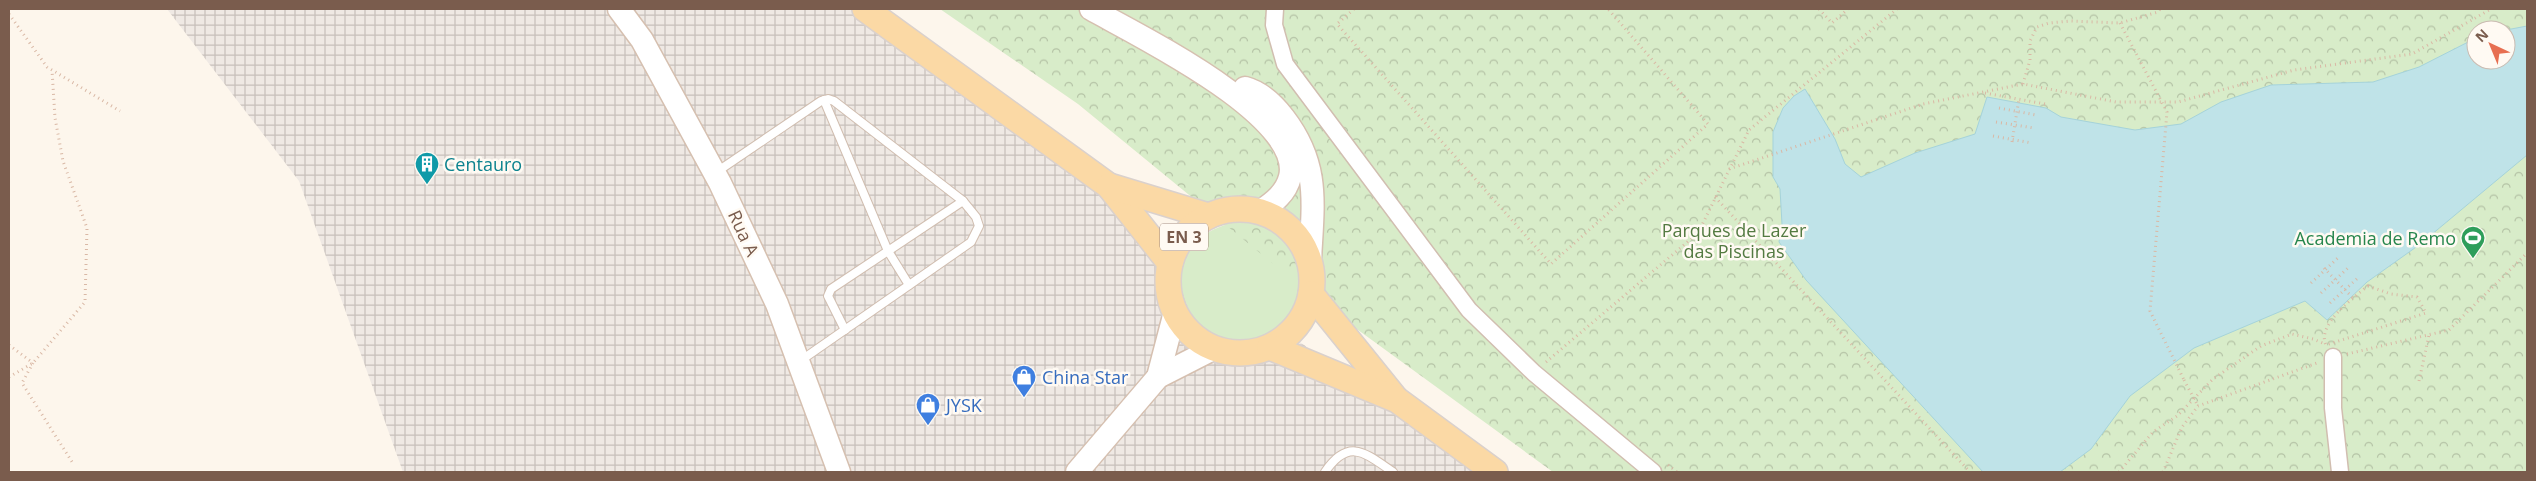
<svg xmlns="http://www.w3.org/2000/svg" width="2536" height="481" font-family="'Open Sans',sans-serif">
<defs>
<pattern id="industrial-grid" width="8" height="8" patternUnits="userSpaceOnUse" patternTransform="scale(1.25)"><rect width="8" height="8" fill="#efe9e4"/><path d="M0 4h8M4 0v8" fill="none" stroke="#c7c0bb"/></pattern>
<pattern id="park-crowns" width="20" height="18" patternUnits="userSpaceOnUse" patternTransform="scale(1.25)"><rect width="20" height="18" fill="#d8ecc9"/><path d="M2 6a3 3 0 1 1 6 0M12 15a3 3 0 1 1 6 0" fill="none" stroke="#b4c2a5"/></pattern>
</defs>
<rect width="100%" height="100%" fill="#fdf6ec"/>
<polygon fill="url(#industrial-grid)" points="167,9 852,9 1475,472 403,472 299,181"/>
<path fill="#d8ecc9" d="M1242 221 1300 269C1301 295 1296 317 1273 331 1195 382 1128 239 1242 221Z"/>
<path fill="url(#park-crowns)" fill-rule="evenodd" d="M940 9H2527V472H1553L1321 303 1078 104ZM2476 30H2506V60H2476Z"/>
<polygon fill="#bfe3e8" stroke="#a5d3da" points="2527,26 2527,155 2419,245 2367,282 2327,320 2305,301 2194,348 2130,396 2091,449 2060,472 1983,472 1806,280 1779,242 1782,224 1780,189 1773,177 1773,132 1783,108 1794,96 1805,89 1835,139 1845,164 1861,177 1915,153 1975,134 1987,97 2046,108 2061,117 2135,130 2181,124 2221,102 2271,85 2373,82 2419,67 2476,38 2476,60 2506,60 2506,30"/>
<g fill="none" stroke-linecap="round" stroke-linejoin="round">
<defs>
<g id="lane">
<polyline points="824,100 888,251 909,285"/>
<polyline points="715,173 821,101 828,99 834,101 963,201 976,217 979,226 971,242 800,361"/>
<polyline points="845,330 828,296 831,289 963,201"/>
<path d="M1325 472C1349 437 1365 453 1393 472"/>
</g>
<g id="street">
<polyline points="1275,9 1274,25 1285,64 1469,310 1534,373 1653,472"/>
<polyline points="2333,357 2333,408 2340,472"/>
</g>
<g id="secondary">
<polyline points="619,9 642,40 720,183 777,304 839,472"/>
<path d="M1091 9C1135 34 1305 116 1290 177 1286 193 1274 202 1261 211"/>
<path d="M1245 88C1260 92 1274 105 1284 118 1320 165 1313 203 1310 260"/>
<polyline points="1158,377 1175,312"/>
<polyline points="1077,472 1158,377 1213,349"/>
</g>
<g id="primary">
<polyline points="865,9 1109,186 1170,263"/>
<polyline points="1109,186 1208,216"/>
<circle cx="1240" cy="281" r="72"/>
<polyline points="1311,294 1395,398"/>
<polyline points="1270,347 1397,400 1495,472"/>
</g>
</defs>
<use href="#lane" stroke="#d1beb0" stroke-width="10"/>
<use href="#street" stroke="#d1beb0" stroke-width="19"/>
<use href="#secondary" stroke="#d6c0b0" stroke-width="25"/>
<use href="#primary" stroke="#dad1cd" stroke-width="28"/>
<g stroke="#d9b8a5" stroke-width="3" stroke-dasharray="1 4" stroke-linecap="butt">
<polyline points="1354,9 1337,24 1551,264 1708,124 1608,9"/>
<polyline points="1819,9 1832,23 1848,9"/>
<polyline points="9,14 47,67 120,111"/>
<polyline points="2023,84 2030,60 2030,41 2037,27 2049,23 2071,21 2120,23 2158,12 2160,9"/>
<polyline points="1985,93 2045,104"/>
<polyline points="1999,108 2036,115"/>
<polyline points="1996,122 2034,128"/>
<polyline points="1993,136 2032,143"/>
<polyline points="2012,142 2019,99"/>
<polyline points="1729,169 1923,104 2023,84 2116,102 2178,102 2294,70 2412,54 2491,9"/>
<polyline points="1715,197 1970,472"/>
<polyline points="2324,268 2353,298"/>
<polyline points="2311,283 2340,256"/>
<path d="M2368 286 2391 294 2417 297 2426 313 2326 345C2316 325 2354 297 2368 286Z"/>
<polyline points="2321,293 2349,267"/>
<polyline points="2330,303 2359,277"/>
<polyline points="9,345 33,363 22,383 74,465"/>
<polyline points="2347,354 2449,330 2527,253"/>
<polyline points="1546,362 1698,233 1749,130 1897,9"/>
<polyline points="9,377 33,363 85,302 87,228 63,161 55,118 52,70"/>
<polyline points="2184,380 2198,406"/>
<polyline points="2419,381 2429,335"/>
<polyline points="1668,465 1677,472"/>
<polyline points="2119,472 2153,432 2177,416 2213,379 2261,346 2292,334 2313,339 2325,344"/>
<polyline points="2163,472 2182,427 2198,406 2317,363"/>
</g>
<use href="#lane" stroke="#fff" stroke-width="8"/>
<use href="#street" stroke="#fff" stroke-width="16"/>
<use href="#secondary" stroke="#fff" stroke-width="22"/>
<use href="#primary" stroke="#fbd9a5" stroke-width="25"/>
<polyline stroke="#d9b8a5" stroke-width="3" stroke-dasharray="1 4" stroke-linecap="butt" points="2120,23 2167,112 2150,311 2184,380"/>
</g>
<defs>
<symbol id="building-pin" viewBox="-11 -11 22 30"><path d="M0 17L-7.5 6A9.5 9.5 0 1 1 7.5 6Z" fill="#0f9aa8" stroke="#fffaf3"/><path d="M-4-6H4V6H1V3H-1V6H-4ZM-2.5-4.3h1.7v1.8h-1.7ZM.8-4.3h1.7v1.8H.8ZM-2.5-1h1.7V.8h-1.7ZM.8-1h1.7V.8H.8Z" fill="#fff"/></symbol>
<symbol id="stadium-pin" viewBox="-11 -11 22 30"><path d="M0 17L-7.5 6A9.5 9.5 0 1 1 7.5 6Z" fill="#2e9e5b" stroke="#fffaf3"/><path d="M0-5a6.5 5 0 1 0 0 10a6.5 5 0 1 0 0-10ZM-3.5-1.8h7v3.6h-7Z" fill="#fff"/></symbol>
<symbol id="shop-pin" viewBox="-11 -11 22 30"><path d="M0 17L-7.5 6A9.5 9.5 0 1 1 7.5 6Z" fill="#3f7fe0" stroke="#fffaf3"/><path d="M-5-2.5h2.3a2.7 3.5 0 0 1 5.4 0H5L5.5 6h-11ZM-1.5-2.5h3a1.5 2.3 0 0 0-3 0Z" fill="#fff"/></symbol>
</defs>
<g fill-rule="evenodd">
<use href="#building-pin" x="413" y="150" width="28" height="38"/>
<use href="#stadium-pin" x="2459" y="224" width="28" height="38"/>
<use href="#shop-pin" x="1010" y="363" width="28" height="38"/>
<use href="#shop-pin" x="914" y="391" width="28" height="38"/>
</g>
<g text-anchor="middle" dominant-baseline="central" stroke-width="5" stroke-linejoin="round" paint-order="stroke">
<rect fill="#fffaf3" stroke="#a28b7f" stroke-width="1" x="1160" y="223.5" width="48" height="27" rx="4"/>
<g font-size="16" font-weight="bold" fill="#7a5c4d">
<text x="1184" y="237">EN 3</text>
</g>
<g font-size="18" fill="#0d838f" stroke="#fffaf3" text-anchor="start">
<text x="444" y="164">Centauro</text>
</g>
<g font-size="18" fill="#537a41" stroke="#fffaf3">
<text x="1734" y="230">Parques de Lazer<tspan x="1734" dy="21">das Piscinas</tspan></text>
</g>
<g font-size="18" fill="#7a5c4d" stroke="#fffaf3">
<text transform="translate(744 233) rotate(65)">Rua A</text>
</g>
<g font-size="18" fill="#27864d" stroke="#fffaf3" text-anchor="end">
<text x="2456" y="238">Academia de Remo</text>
</g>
<g font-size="18" fill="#366cbe" stroke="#fffaf3" text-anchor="start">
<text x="1042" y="377">China Star</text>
<text x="946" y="405">JYSK</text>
</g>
</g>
<rect width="2536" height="481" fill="none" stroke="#7a5c4d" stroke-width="20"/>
<g transform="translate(2491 45) rotate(316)"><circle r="24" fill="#fffaf3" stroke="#cabbb1"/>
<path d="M0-4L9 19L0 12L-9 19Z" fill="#e76f51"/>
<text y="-8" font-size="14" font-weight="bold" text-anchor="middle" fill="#7a5c4d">N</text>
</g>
</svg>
